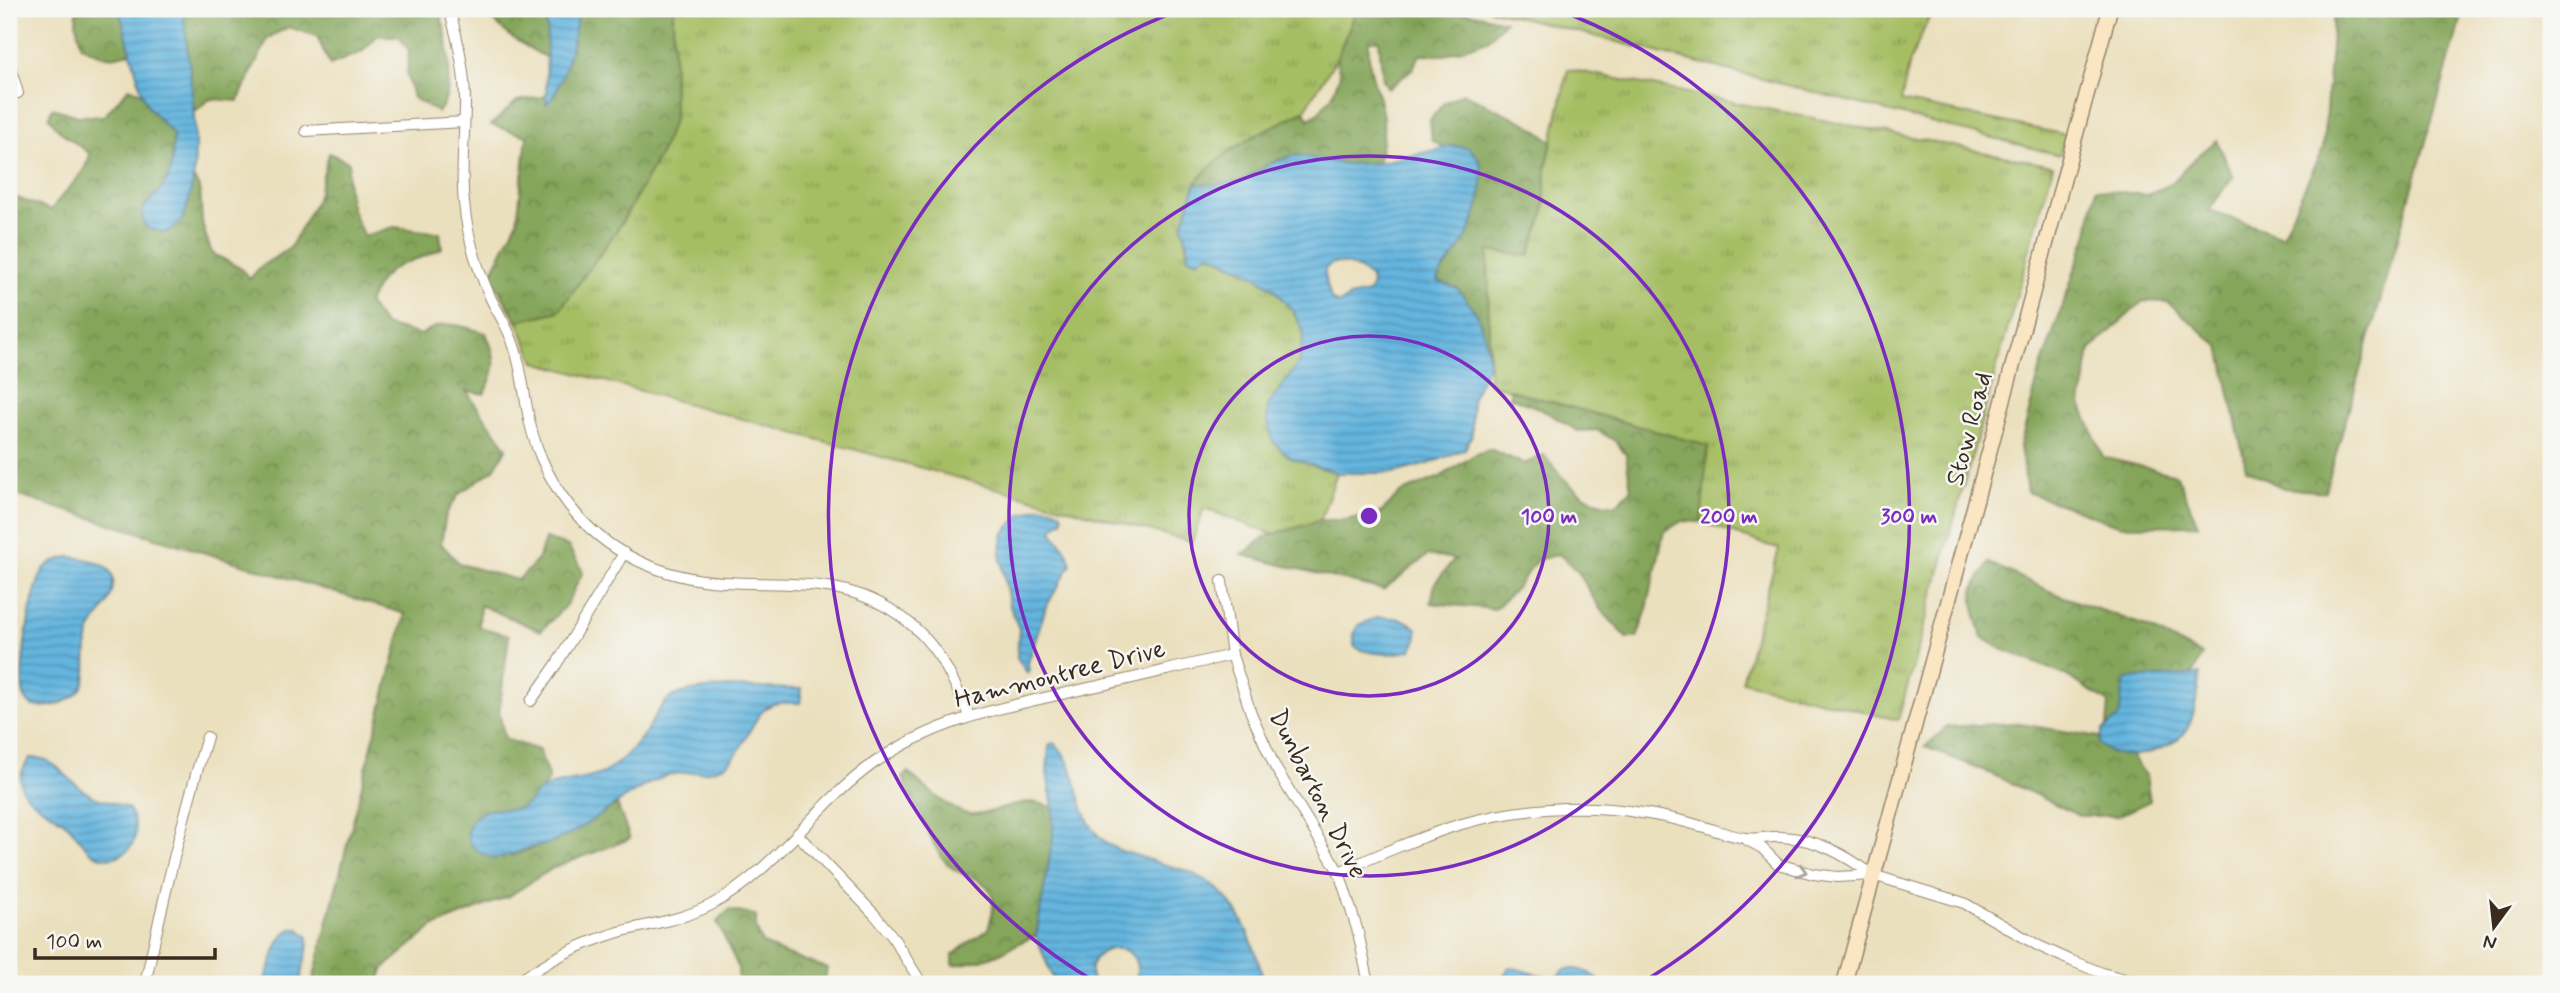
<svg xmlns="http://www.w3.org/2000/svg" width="2560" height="993" font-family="Mynerve,sans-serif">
<defs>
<pattern id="grass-tufts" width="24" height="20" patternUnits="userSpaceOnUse" patternTransform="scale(1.75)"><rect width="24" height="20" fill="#a6be64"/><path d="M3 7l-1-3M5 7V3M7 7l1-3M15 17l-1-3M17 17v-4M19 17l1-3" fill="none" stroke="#889b52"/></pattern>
<pattern id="forest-crowns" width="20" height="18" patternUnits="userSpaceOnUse" patternTransform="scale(1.75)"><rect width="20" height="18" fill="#84a55a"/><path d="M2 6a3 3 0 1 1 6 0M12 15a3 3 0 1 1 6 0" fill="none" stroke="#6d874a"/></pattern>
<pattern id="water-rules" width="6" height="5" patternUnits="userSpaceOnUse" patternTransform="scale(1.75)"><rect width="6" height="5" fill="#64b5df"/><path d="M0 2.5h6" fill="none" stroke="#5493b4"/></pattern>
</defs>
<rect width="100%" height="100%" fill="#f6f6f2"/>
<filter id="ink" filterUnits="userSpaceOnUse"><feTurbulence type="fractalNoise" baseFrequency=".0143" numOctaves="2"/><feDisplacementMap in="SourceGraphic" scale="14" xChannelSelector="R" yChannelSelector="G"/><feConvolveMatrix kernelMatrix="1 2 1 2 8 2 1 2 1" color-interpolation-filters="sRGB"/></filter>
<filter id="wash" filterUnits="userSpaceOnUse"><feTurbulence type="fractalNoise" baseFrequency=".00686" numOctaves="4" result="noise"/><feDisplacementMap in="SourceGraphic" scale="28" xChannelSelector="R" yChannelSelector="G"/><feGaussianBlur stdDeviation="1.57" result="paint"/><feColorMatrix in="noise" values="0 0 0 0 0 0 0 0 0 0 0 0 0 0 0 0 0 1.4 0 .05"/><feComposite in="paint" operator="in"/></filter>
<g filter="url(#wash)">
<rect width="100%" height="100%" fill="#ebe0be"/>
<g fill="url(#grass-tufts)" stroke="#707441" stroke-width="2">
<polygon points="673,9 1357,9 1336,59 1304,111 1252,137 1185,231 1188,257 1208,253 1251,273 1273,288 1293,311 1304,333 1299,363 1280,388 1291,458 1337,473 1310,549 1204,508 1192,542 535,362 517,321 559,311 621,224 660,154 674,119"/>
<polygon points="1489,9 1933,9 1910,61 1901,101 2067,135 2059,155"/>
<polygon points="1568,69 2053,166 1898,720 1742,681 1779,549 1701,522 1707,446 1489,384 1488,250 1529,256 1544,213 1546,169"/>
</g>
<g fill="url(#forest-crowns)" stroke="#60683c" stroke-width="2">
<path d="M77 9H119L131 52C111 60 100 57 81 45L76 23Z"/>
<path d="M183 9H437C450 30 456 94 438 112L413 98 407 74 409 51 399 36H377L362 52 330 65 317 36 288 27 268 38 238 101 210 99 193 113Z"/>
<path d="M486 9H673L674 119 660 154 621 224 559 311 517 321 490 276 517 222 527 136 491 125 517 101 555 95 559 65C534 50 500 36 486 9Z"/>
<path d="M1357 9H1452L1505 21 1488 40 1445 55H1420L1412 69 1388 89 1383 80 1379 41H1369C1367 68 1375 82 1381 107 1386 125 1382 145 1378 163L1346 164 1296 155 1276 161 1239 182 1214 185 1195 184C1220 150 1266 130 1304 111L1309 119 1318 113 1332 96 1340 75 1336 59Z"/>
<polygon points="2334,9 2464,9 2325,492 2283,488 2246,469 2220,347 2168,302 2143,301 2090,350 2081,404 2103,457 2177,475 2198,525 2120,526 2027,492 2020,446 2041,367 2088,233 2096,189 2147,195 2171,184 2194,159 2217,140 2233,177 2209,210 2282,236 2323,148"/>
<path d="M129 88 142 93 149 108 173 134C173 148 173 164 168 178 161 198 131 204 147 228L184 216 192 177C205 189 199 211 203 226 205 235 209 244 212 253L240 268 250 279 260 267 290 248 317 199 329 153 349 162C345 191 350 210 364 236L394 227 440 233 442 248C403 269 390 256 368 303L384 325 421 335C444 317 461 326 486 333 497 359 498 368 484 394L466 391 507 448 494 469 459 494 446 514 441 544 460 564 518 580 538 560 545 539 568 546 583 572 566 605 541 631 480 605 479 627 509 635 499 712 505 739 539 750 549 779C544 786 538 796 531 802 508 820 485 797 467 831L513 856 566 835 617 804 630 839 553 868 509 896 433 927 384 968 378 984H312L405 614 9 493V187L14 197 51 210C64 189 84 179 90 154 75 141 59 135 49 117L52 108 78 116H104Z"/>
<polygon points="1463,93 1528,124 1552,141 1546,169 1544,213 1529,256 1488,251 1489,362 1485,338 1458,289 1437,281 1438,271 1445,269 1475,220 1453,146 1444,148 1432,140 1430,120 1444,103"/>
<path d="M1510 390 1708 446 1701 522 1682 521 1664 532 1647 609 1637 638H1627L1600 609 1578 572 1559 554 1537 560 1516 588 1495 609 1431 603 1435 583 1455 559 1428 555 1383 590 1242 555 1265 537 1321 520H1346L1382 512 1400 493 1440 477 1476 454 1490 449 1524 464 1544 455C1562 479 1584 504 1616 505L1631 490 1626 455 1615 441 1597 430 1578 431 1541 409 1510 397Z"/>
<path d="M1989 563 2061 596 2143 625 2202 655 2192 675 2126 680 2120 740 2146 776 2150 801 2118 816H2080L1985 771 1925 747 1947 727 2014 723 2106 738 2109 703 2067 676 2002 649 1982 637C1972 601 1966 595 1989 563Z"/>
<path d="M908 772C922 785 953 814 972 814 1002 815 1019 792 1053 808V838L1036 936C1024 940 1015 945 1004 951 989 959 970 963 953 965V955L969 942 988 930C991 916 998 901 988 888 979 876 961 876 951 867 937 856 931 837 924 821 918 806 908 793 903 777Z"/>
<polygon points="729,910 756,916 756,928 762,943 782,953 827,968 824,984 738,984 738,967 717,922"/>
</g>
<g fill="url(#water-rules)" stroke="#50707e" stroke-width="2" fill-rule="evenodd">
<path d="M119 9H183C188 68 207 161 184 215 181 224 173 229 165 233L147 228C131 204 161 198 168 178 173 164 173 148 173 134L149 108 142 93Z"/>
<path d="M544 9H579C575 31 563 93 546 104L547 30Z"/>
<path d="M1453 146 1469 148C1472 151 1478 156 1479 160 1489 186 1473 229 1459 250 1452 259 1440 270 1437 281L1458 289 1477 314 1485 338 1489 362 1472 398V435L1465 449 1431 463 1394 473H1337L1291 458 1273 442 1267 419 1268 405 1299 363 1304 333 1293 311 1273 288 1251 273 1209 253 1197 261 1188 257V244L1182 226 1195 184 1214 185 1239 182 1276 161 1296 155 1346 164 1377 163ZM1332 263C1349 263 1358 267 1371 278L1372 285 1368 293 1350 297 1338 304 1331 299C1329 288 1324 281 1325 269Z"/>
<path d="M1040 507C1050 507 1058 507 1063 516L1062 521 1054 527 1053 532 1067 552 1071 564 1046 607 1028 663 1029 672 1027 673 1017 658 1019 629 1009 604 1000 554 1004 533 1020 515Z"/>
<path d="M68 557C99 559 126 567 107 604 102 614 94 621 90 632 85 647 87 659 86 674 84 700 53 709 32 706 30 704 26 700 25 698 17 675 31 589 44 569 51 561 58 560 68 557Z"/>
<path d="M1378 617C1395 618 1406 617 1418 630L1416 640 1411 650C1395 655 1368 656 1354 646V634L1358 625Z"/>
<path d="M2200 674C2197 691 2196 719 2184 733 2169 750 2135 760 2113 753 2108 752 2103 747 2099 744L2103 730 2119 717 2122 695 2126 679Z"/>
<path d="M726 687 802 689 800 703C792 703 782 702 774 704 752 710 746 752 725 765 708 776 682 769 663 777 621 794 588 831 544 845 539 847 533 847 528 848 509 854 498 865 479 852 461 840 466 819 485 811 496 807 506 811 517 809 529 806 532 796 541 790 557 780 580 782 598 775 615 769 634 748 645 733 653 721 660 703 674 696 690 689 709 689 726 687Z"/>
<path d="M1054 743C1081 767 1074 807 1097 834 1111 850 1124 851 1144 858 1162 865 1183 867 1200 877 1239 898 1255 943 1264 984H1135C1150 932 1077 942 1093 984H1055L1036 936 1053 838V808L1047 773 1049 745Z"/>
<path d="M30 758C35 758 41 758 46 760 60 766 74 786 89 794 103 802 114 801 129 809 133 818 138 830 134 840 129 856 109 862 94 854 83 848 78 835 69 826 48 806 0 797 30 758Z"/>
<path d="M292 928 299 929 308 937C310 954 300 968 301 984H262C274 967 273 938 292 928Z"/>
<path d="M1509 967 1556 979 1565 969C1582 967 1591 973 1603 984H1503V978Z"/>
</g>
</g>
<g filter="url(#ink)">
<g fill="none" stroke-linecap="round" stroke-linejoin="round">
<defs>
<g id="street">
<path d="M449 9C458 39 465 70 465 102 465 136 460 169 464 203 467 236 477 268 491 299 499 315 509 329 514 346 521 366 523 387 527 408 532 442 547 477 568 504 605 553 663 579 724 582 794 586 856 575 914 627 941 651 955 683 969 716"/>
<polyline points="9,63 18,93"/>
<polyline points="306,131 464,122"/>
<polyline points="1222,581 1232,655 1251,713 1275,767 1339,872 1358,932 1369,984"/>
<polyline points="531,701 556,665 624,553"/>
<polyline points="797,834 875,915 892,936 922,984"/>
<polyline points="1747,840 1762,848 1778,864 1813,874 1837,877 1873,875 1964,903 2039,946 2072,961 2102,973 2144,984"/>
<path d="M1339 872C1378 855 1417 838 1458 825 1515 808 1583 803 1642 813 1663 816 1684 821 1704 827 1718 831 1732 836 1745 838 1758 840 1770 836 1782 837 1818 839 1845 855 1873 875"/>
<path d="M145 984C163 900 182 819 207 737"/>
<path d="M516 984C547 960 582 943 619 932 650 924 682 920 711 905 775 871 815 805 874 763 942 716 1015 705 1093 687 1139 677 1186 665 1232 655"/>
</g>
<polyline id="secondary" points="1844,984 2110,9"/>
</defs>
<use href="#street" stroke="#93856e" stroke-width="12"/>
<use href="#secondary" stroke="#93856e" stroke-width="17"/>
<use href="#street" stroke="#fff" stroke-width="10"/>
<use href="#secondary" stroke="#fbe6c4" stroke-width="14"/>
</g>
<defs><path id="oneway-chevron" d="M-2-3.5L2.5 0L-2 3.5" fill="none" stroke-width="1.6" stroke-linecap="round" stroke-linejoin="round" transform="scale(1.75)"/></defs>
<use stroke="#a79f9a" href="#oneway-chevron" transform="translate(1802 871) rotate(16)"/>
</g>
<g fill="none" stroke="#7b2cbf" stroke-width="3.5">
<circle cx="1369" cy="516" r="180"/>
<circle cx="1369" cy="516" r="360"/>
<path d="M1099 984A540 540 0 0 1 1180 10M1558 10A540 540 0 0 1 1639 984"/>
</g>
<g text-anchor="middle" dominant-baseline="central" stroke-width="5" stroke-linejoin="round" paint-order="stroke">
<g font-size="26" fill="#3b2a1e" stroke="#f6f6f2">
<text transform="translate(1970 429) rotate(-75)">Stow Road</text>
<text transform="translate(1060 675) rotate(-14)">Hammontree Drive</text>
<text transform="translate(1317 794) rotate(63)">Dunbarton Drive</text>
</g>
</g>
<circle cx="1369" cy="516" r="10" fill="#7b2cbf" stroke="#f6f6f2" stroke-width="3.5"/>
<g font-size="21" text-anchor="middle" font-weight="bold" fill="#7b2cbf" stroke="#f6f6f2" stroke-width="5" stroke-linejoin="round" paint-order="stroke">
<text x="1549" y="523">100 m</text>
<text x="1729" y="523">200 m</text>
<text x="1909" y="523">300 m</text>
</g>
<rect width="2560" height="993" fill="none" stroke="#f6f6f2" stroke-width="35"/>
<g transform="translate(2494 927) rotate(195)" stroke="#f6f6f2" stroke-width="5" paint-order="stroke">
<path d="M0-5L12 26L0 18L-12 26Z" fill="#3b2a1e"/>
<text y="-10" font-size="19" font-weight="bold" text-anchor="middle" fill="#3b2a1e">N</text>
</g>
<path d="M35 948v10h180v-10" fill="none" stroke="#3b2a1e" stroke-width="3.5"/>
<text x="46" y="948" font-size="21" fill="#3b2a1e" stroke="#f6f6f2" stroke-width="5" paint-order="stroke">100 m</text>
</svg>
